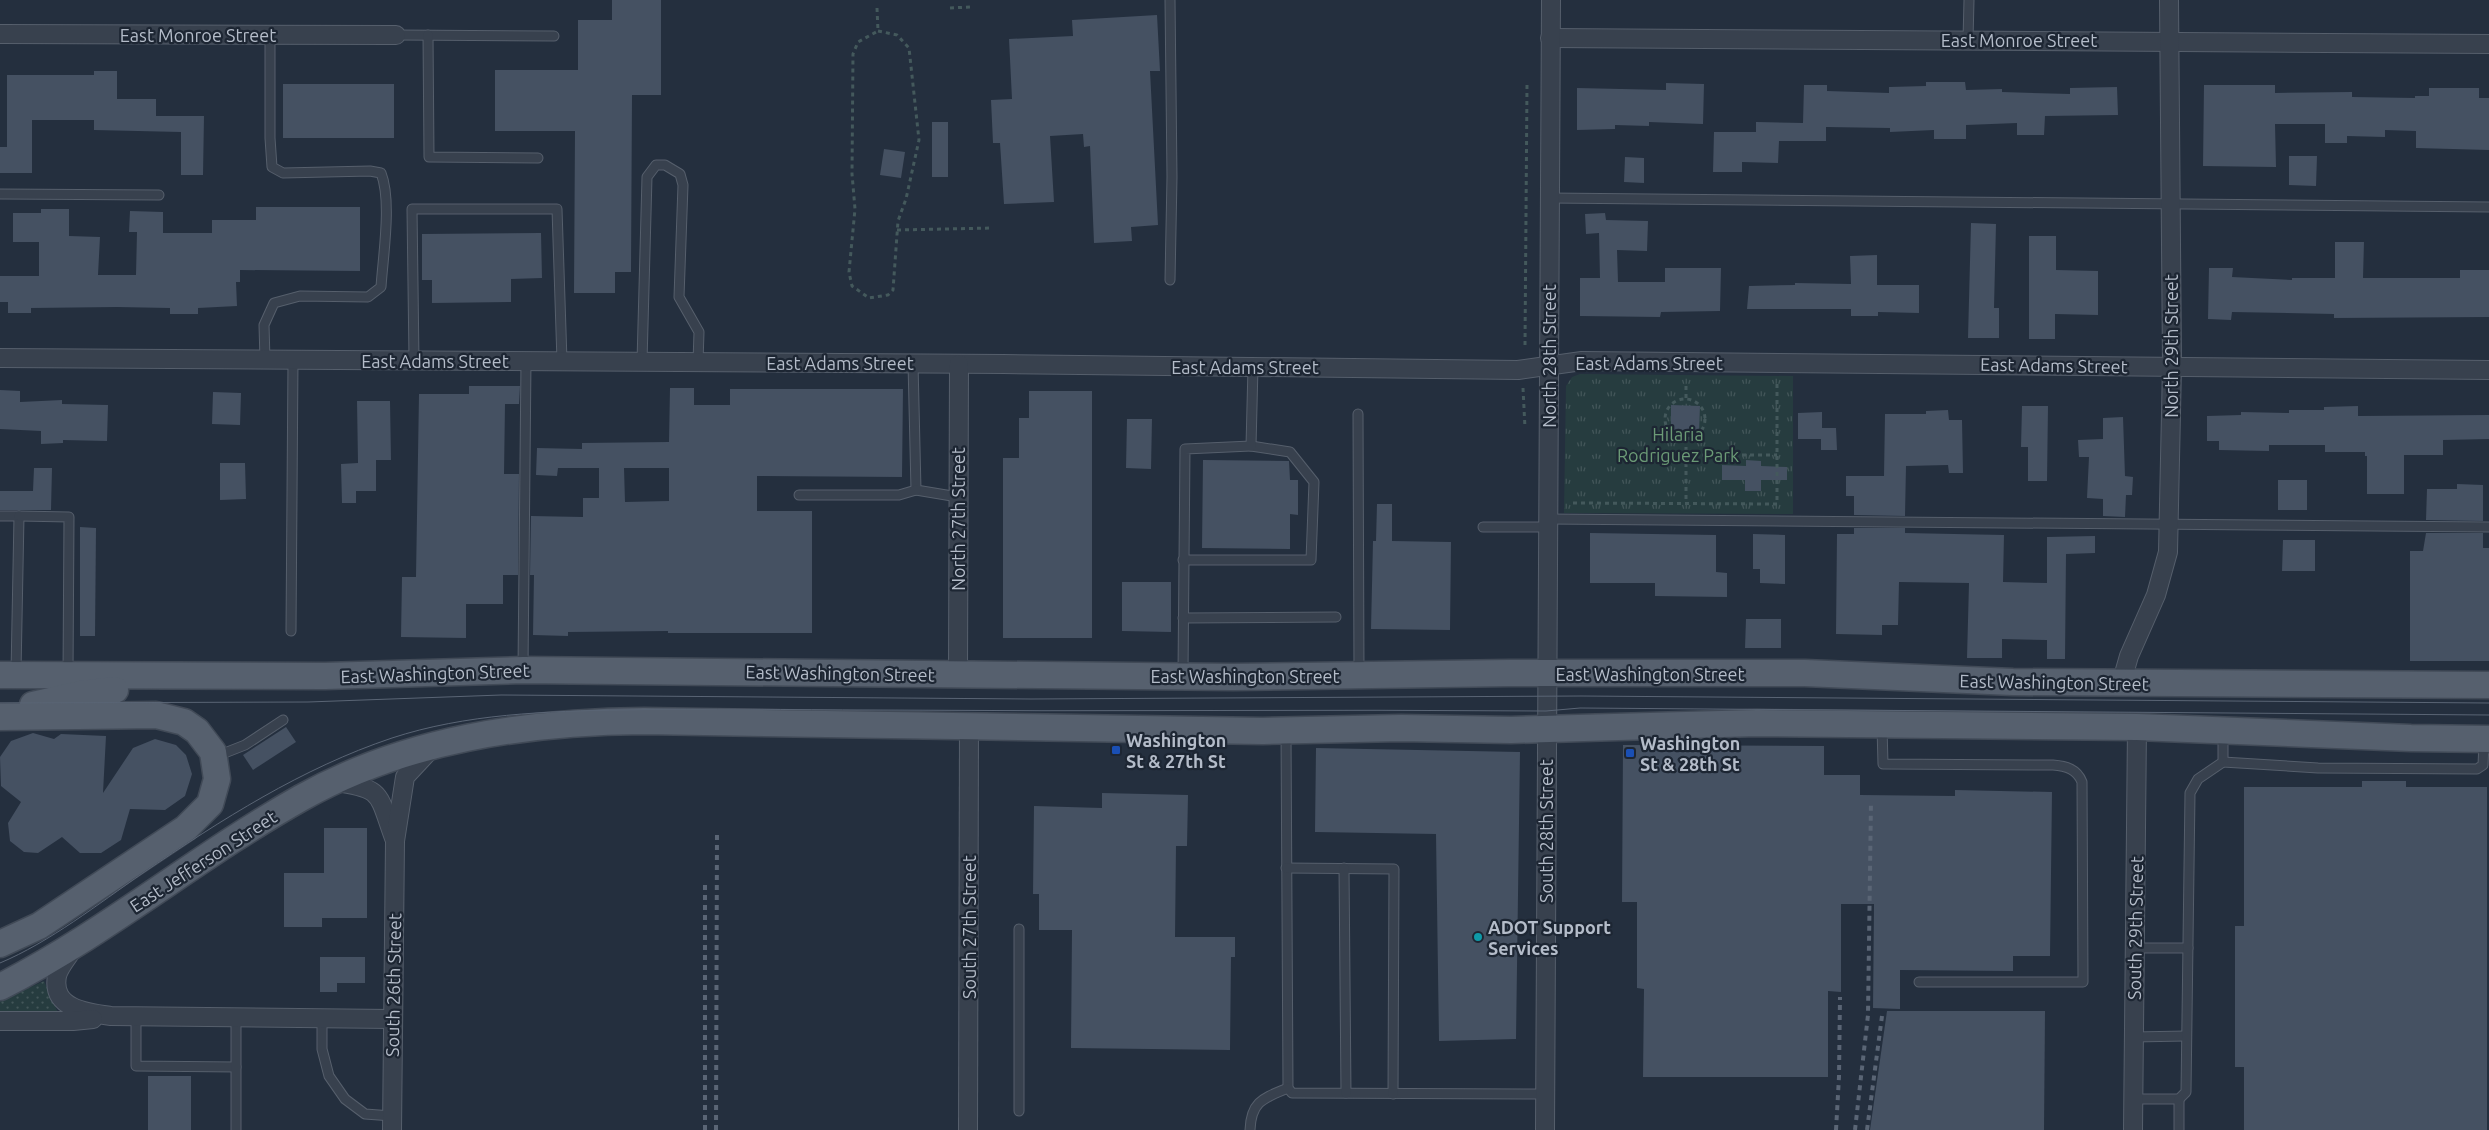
<svg xmlns="http://www.w3.org/2000/svg" width="2489" height="1130" font-family="Ubuntu,sans-serif">
<defs>
<pattern id="grass-dots" width="8" height="8" patternUnits="userSpaceOnUse" patternTransform="scale(1.25)"><rect width="8" height="8" fill="#263c3f"/><path d="M2 2h.1M6 6h.1" fill="none" stroke="#435659" stroke-width="1.8" stroke-linecap="round"/></pattern>
<pattern id="park-tufts" width="24" height="20" patternUnits="userSpaceOnUse" patternTransform="scale(1.25)"><rect width="24" height="20" fill="#263c3f"/><path d="M3 7l-1-3M5 7V3M7 7l1-3M15 17l-1-3M17 17v-4M19 17l1-3" fill="none" stroke="#435659"/></pattern>
</defs>
<rect width="100%" height="100%" fill="#242f3e"/>
<polygon fill="url(#grass-dots)" points="44,981 58,1013 0,1014 0,1001"/>
<polygon fill="url(#park-tufts)" points="1580,374 1793,376 1793,514 1564,513 1566,386 1572,377"/>
<g fill="#455162" fill-rule="evenodd">
<polygon points="612,0 661,0 661,95 632,95 631,272 615,272 615,293 574,293 575,131 495,131 495,70 578,70 578,20 612,20"/>
<polygon points="1157,15 1160,71 1150,71 1158,225 1131,227 1132,241 1094,243 1090,146 1084,147 1083,134 1050,136 1054,202 1004,204 1000,143 993,143 991,100 1012,99 1009,39 1073,36 1072,20"/>
<polygon points="94,71 117,71 117,99 156,99 156,116 204,116 203,175 181,175 181,132 94,130 94,120 32,120 32,173 0,173 0,147 7,147 7,75 94,75"/>
<polygon points="1926,82 1965,82 1966,90 2002,89 2002,92 2070,94 2070,88 2117,87 2118,115 2045,116 2044,135 2017,135 2017,123 1966,125 1966,139 1934,139 1934,130 1890,132 1890,128 1826,127 1826,141 1779,141 1778,163 1742,162 1742,172 1713,172 1714,132 1756,132 1756,122 1803,123 1804,85 1827,85 1827,91 1889,93 1889,87 1926,86"/>
<polygon points="1666,83 1704,84 1703,124 1649,122 1649,126 1615,125 1615,129 1577,130 1577,88 1666,90"/>
<rect x="283" y="84" width="111" height="54"/>
<polygon points="2204,85 2275,85 2275,93 2352,92 2352,97 2415,98 2415,96 2429,96 2429,88 2479,88 2479,98 2489,98 2489,150 2416,148 2416,131 2385,130 2385,137 2347,136 2347,143 2325,143 2325,124 2275,124 2276,167 2203,166"/>
<rect x="932" y="122" width="16" height="55"/>
<polygon points="884,149 905,152 901,178 880,175"/>
<polygon points="2289,156 2317,156 2316,186 2289,185"/>
<polygon points="1625,157 1644,158 1644,183 1624,182"/>
<polygon points="256,207 360,207 360,271 240,270 240,282 236,282 237,306 198,308 198,314 170,314 170,308 117,307 31,308 31,313 8,313 8,302 0,302 0,276 39,276 39,242 13,242 13,213 41,213 41,209 69,209 69,236 100,237 98,275 136,275 137,232 129,232 130,211 163,212 163,233 212,233 212,220 256,220"/>
<polygon points="1605,213 1606,220 1648,221 1647,251 1617,250 1618,282 1665,282 1665,268 1721,268 1720,311 1661,312 1660,317 1580,316 1580,278 1600,278 1599,233 1586,234 1585,214"/>
<polygon points="1971,223 1996,224 1994,308 1999,308 1999,338 1968,338"/>
<polygon points="541,233 542,278 511,279 511,302 432,303 432,280 422,280 422,234"/>
<polygon points="2029,236 2056,236 2056,270 2098,271 2098,315 2055,314 2055,339 2029,339"/>
<polygon points="2335,242 2364,242 2363,278 2460,278 2460,270 2489,270 2489,317 2334,318 2334,314 2232,312 2231,320 2208,319 2209,268 2233,268 2232,277 2292,280 2292,278 2335,278"/>
<polygon points="1877,255 1877,285 1919,285 1919,313 1878,312 1878,316 1851,316 1851,309 1747,309 1749,286 1795,285 1795,283 1851,284 1850,256"/>
<polygon points="469,386 520,386 519,404 505,404 504,474 519,474 518,575 503,575 503,604 466,604 466,638 401,637 402,577 416,577 419,394 469,394"/>
<path d="M670 388H694V405H730V389H903L902 477 757 476V511H812V633H668V631L568 632V636L533 635 534 575H530L531 516 583 517V498H599V468H558L557 476 536 475 537 448 582 449V443L669 442ZM624 468H669V501L625 502Z"/>
<polygon points="0,390 20,391 20,402 62,400 62,404 108,405 107,441 63,440 63,443 41,444 41,431 0,429"/>
<polygon points="1029,391 1092,391 1092,638 1003,638 1003,458 1019,458 1019,418 1029,418"/>
<polygon points="213,392 241,393 240,425 212,424"/>
<polygon points="357,401 390,401 391,460 376,460 376,491 356,491 356,503 342,503 341,464 358,463"/>
<polygon points="1671,405 1700,406 1699,433 1671,433"/>
<polygon points="2022,406 2048,406 2047,481 2028,481 2028,447 2021,447"/>
<polygon points="2358,406 2358,416 2489,415 2489,439 2443,440 2443,455 2404,455 2404,494 2367,494 2367,456 2365,456 2365,452 2325,452 2325,445 2269,445 2269,451 2219,450 2219,441 2207,441 2207,416 2241,415 2241,412 2289,413 2289,410 2324,410 2324,407"/>
<polygon points="1948,410 1949,420 1962,420 1963,473 1949,473 1948,465 1906,466 1905,516 1854,515 1854,496 1846,496 1846,476 1884,476 1885,414 1926,414 1926,411"/>
<polygon points="1822,412 1822,428 1836,428 1837,450 1821,450 1821,439 1798,439 1798,413"/>
<polygon points="2123,417 2125,476 2133,477 2132,495 2126,495 2125,517 2103,516 2103,499 2087,498 2089,457 2079,457 2078,440 2103,439 2103,418"/>
<polygon points="1127,419 1152,419 1151,469 1126,468"/>
<polygon points="1203,460 1289,461 1290,480 1298,480 1298,515 1290,514 1290,549 1202,548"/>
<polygon points="1746,460 1761,461 1761,466 1787,467 1787,480 1761,480 1761,491 1745,491 1745,480 1722,480 1722,465 1746,466"/>
<polygon points="220,463 245,463 246,499 220,500"/>
<polygon points="34,468 52,468 51,510 0,510 0,491 33,491"/>
<rect x="2278" y="480" width="29" height="30"/>
<polygon points="2457,484 2483,485 2483,521 2426,520 2427,489 2457,489"/>
<polygon points="1377,504 1392,504 1392,541 1451,542 1450,630 1371,629 1373,541 1376,541"/>
<polygon points="80,527 96,528 95,636 80,636"/>
<polygon points="1854,528 1905,528 1905,533 2004,535 2003,582 2047,583 2047,537 2095,536 2095,553 2066,554 2065,659 2047,659 2047,640 2002,639 2002,658 1967,658 1969,583 1899,582 1898,625 1882,625 1882,635 1836,634 1837,534 1854,534"/>
<polygon points="1590,533 1716,535 1716,572 1727,573 1727,597 1655,596 1655,583 1590,583"/>
<polygon points="2426,533 2483,533 2483,548 2489,548 2489,661 2410,661 2410,551 2423,551"/>
<polygon points="1753,534 1785,535 1785,584 1760,583 1760,569 1753,569"/>
<polygon points="2283,540 2315,540 2315,571 2282,571"/>
<polygon points="1122,582 1171,582 1171,632 1122,631"/>
<polygon points="1746,619 1781,619 1781,648 1745,648"/>
<polygon points="286,727 296,742 253,770 243,755"/>
<polygon points="33,733 54,739 61,734 106,736 103,793 133,748 155,739 176,745 186,755 192,774 185,796 165,810 130,809 121,840 101,853 80,853 62,837 38,853 24,852 10,841 8,823 21,802 1,786 0,757 11,741"/>
<polygon points="1623,745 1824,746 1824,775 1860,775 1860,795 1955,796 1955,790 2052,792 2050,956 2013,956 2013,971 1900,970 1900,1009 1873,1008 1874,904 1841,904 1841,992 1828,991 1828,1077 1643,1077 1644,989 1637,988 1637,902 1622,902"/>
<polygon points="1316,748 1520,752 1516,1039 1439,1041 1436,834 1315,832"/>
<polygon points="2362,781 2406,781 2406,787 2487,787 2487,1130 2244,1130 2244,1067 2235,1067 2235,926 2244,926 2244,787 2362,787"/>
<polygon points="1102,793 1188,795 1187,846 1176,846 1175,937 1235,937 1235,957 1231,957 1230,1050 1071,1048 1072,930 1039,930 1039,894 1033,894 1034,806 1102,808"/>
<polygon points="324,828 367,828 367,918 322,918 322,927 284,927 284,873 324,873"/>
<polygon points="320,957 365,957 365,983 337,983 337,992 320,992"/>
<polygon points="1887,1011 2045,1011 2044,1130 1870,1130"/>
<rect x="148" y="1076" width="43" height="54"/>
</g>
<g fill="none" stroke-linecap="round" stroke-linejoin="round">
<defs>
<g id="lane">
<polyline points="396,35 554,36"/>
<polyline points="428,35 429,157 538,158"/>
<polyline points="1968,40 1969,0"/>
<polyline points="0,194 159,195"/>
<polyline points="1550,198 2489,207"/>
<polyline points="1170,280 1172,177 1170,0"/>
<path d="M265 360 264 325 274 303 300 296 368 297 381 287C383 256 392 201 381 173L370 171 283 173 272 167 270 138V35"/>
<polyline points="414,360 412,209 557,209 562,361"/>
<polyline points="642,362 647,177 656,165 665,165 680,174 683,185 679,297 699,332 698,362"/>
<polyline points="913,363 916,490 958,497"/>
<polyline points="1358,414 1359,674"/>
<polyline points="799,495 899,495 916,490"/>
<polyline points="0,516 19,516 16,672"/>
<polyline points="19,516 69,517 68,674"/>
<polyline points="1547,519 2489,527"/>
<polyline points="1483,527 1547,527"/>
<polyline points="1183,560 1311,560 1314,482 1290,452 1251,446"/>
<polyline points="1183,618 1336,617"/>
<polyline points="291,631 293,360"/>
<polyline points="523,668 526,361"/>
<polyline points="1183,674 1185,449 1251,446 1253,367"/>
<path d="M1882 727 1883 764 2053 765C2066 766 2077 769 2082 782L2083 982H1919"/>
<polyline points="1286,733 1288,1088 1292,1093 1545,1094"/>
<polyline points="217,756 245,745 283,720"/>
<polyline points="2223,762 2318,768 2477,769 2483,765 2484,742"/>
<polyline points="1286,868 1394,869 1393,1094"/>
<polyline points="1344,868 1346,1093"/>
<polyline points="2134,948 2188,948"/>
<polyline points="136,1016 136,1066 236,1067"/>
<polyline points="236,1017 236,1130"/>
<polyline points="322,1018 322,1049 329,1076 345,1099 365,1114 392,1116"/>
<polyline points="2134,1037 2186,1036"/>
<polyline points="2133,1099 2179,1099 2186,1092 2190,793 2198,779 2223,762 2223,733"/>
<polyline points="2179,1099 2179,1130"/>
<polyline points="1019,1111 1019,929"/>
<path d="M1250 1130C1251 1101 1264 1098 1288 1088"/>
</g>
<g id="street">
<polyline points="0,34 396,35"/>
<polyline points="1550,38 2489,44"/>
<polyline points="0,358 1003,364 1518,370 1582,361 2489,370"/>
<polyline points="958,674 959,364"/>
<polyline points="2121,684 2129,656 2156,595 2168,552 2172,366 2169,0"/>
<path d="M335 782C384 788 378 795 394 838"/>
<path d="M73 949C68 957 59 967 57 976 51 1009 88 1013 111 1016L391 1019"/>
<polyline points="0,1021 73,1021 93,1019"/>
<polyline points="392,1130 395,841 405,777 431,749"/>
<polyline points="968,1130 969,725"/>
<polyline points="1545,1130 1551,0"/>
<polyline points="2133,1130 2137,727"/>
</g>
<g id="primary">
<polyline points="0,675 325,676 523,670 1233,677 1509,673 1805,673 2013,682 2489,685"/>
<polyline points="33,705 81,694 115,690"/>
<polyline points="0,717 156,715 184,722 197,731 213,752 217,779 210,804 186,828 39,926 0,944"/>
<path d="M0 987C106 933 198 856 301 798 406 739 526 722 644 721L1263 731 1401 728 1511 730 1757 723 2137 727 2411 738 2489 739"/>
</g>
</defs>
<use href="#lane" stroke="#565f6c" stroke-width="11"/>
<use href="#street" stroke="#565f6c" stroke-width="20"/>
<use href="#primary" stroke="#414a57" stroke-width="29"/>
<g stroke="#44595c" stroke-width="3" stroke-dasharray="4 4" stroke-linecap="butt">
<polyline points="877,8 878,31"/>
<polyline points="950,8 970,7"/>
<polygon points="878,31 897,35 909,48 919,140 906,199 898,221 893,290 888,295 869,298 852,286 849,272 855,209 852,174 853,54 858,42"/>
<polyline points="897,230 991,228"/>
<polyline points="1525,345 1527,84"/>
<polyline points="1523,388 1525,428"/>
<polyline points="1686,398 1686,383"/>
<circle cx="1685" cy="419" r="20"/>
<polyline points="1686,439 1686,503"/>
<polyline points="1686,455 1777,455"/>
<polyline points="1573,503 1777,504 1777,384"/>
</g>
<use href="#lane" stroke="#38414e" stroke-width="9"/>
<use href="#street" stroke="#38414e" stroke-width="18"/>
<use href="#primary" stroke="#56606e" stroke-width="26"/>
<g stroke="#5a6575" stroke-width="1">
<polyline points="0,703 308,702 501,695 1031,699 1581,696 2489,703"/>
<path d="M0 963C50 942 98 904 143 873 221 820 302 768 392 738 465 714 547 711 624 710 707 708 791 710 874 710 1098 712 1322 709 1546 711L1580 708 2489 715"/>
</g>
<g stroke="#5a6575" stroke-width="4" stroke-dasharray="5 5" stroke-linecap="butt">
<polyline points="705,885 705,1130"/>
<polyline points="716,1130 717,832"/>
<polyline points="1836,1130 1839,1077 1840,997"/>
<polyline points="1855,1130 1868,1015 1871,801"/>
<polyline points="1867,1130 1882,1016"/>
</g>
</g>
<g fill="#1a4fb4" stroke="#1d2633" stroke-width="2">
<rect x="1111" y="745" width="10" height="10" rx="2.5"/>
<rect x="1625" y="748" width="10" height="10" rx="2.5"/>
</g>
<circle fill="#0f9aa8" stroke="#1d2633" stroke-width="2" cx="1478" cy="937" r="5"/>
<g text-anchor="middle" dominant-baseline="central" stroke-width="4.5" stroke-linejoin="round" paint-order="stroke">
<g font-size="18" fill="#b4bcc9" stroke="#1d2633">
<text x="198" y="35">East Monroe Street</text>
<text x="2019" y="40">East Monroe Street</text>
<text transform="translate(2171 346) rotate(-90)">North 29th Street</text>
<text transform="translate(1549 356) rotate(-90)">North 28th Street</text>
<text x="435" y="361">East Adams Street</text>
<text x="840" y="363">East Adams Street</text>
<text x="1649" y="363">East Adams Street</text>
<text transform="translate(2054 365) rotate(1)">East Adams Street</text>
<text x="1245" y="367">East Adams Street</text>
<text transform="translate(958 519) rotate(-90)">North 27th Street</text>
<text transform="translate(435 673) rotate(-2)">East Washington Street</text>
<text transform="translate(840 673) rotate(1)">East Washington Street</text>
<text x="1650" y="674">East Washington Street</text>
<text x="1245" y="676">East Washington Street</text>
<text transform="translate(2054 682) rotate(1)">East Washington Street</text>
<text transform="translate(1546 831) rotate(-90)">South 28th Street</text>
<text transform="translate(203 861) rotate(-33)">East Jefferson Street</text>
<text transform="translate(969 927) rotate(-90)">South 27th Street</text>
<text transform="translate(2135 928) rotate(-89)">South 29th Street</text>
<text transform="translate(393 985) rotate(-89)">South 26th Street</text>
</g>
<g font-size="18" fill="#6b9a76" stroke="#1d2633">
<text x="1678" y="434">Hilaria<tspan x="1678" dy="21">Rodriguez Park</tspan></text>
</g>
<g font-size="18" font-weight="bold" fill="#b4bcc9" stroke="#1d2633" text-anchor="start">
<text x="1126" y="740">Washington<tspan x="1126" dy="21">St &amp; 27th St</tspan></text>
<text x="1640" y="743">Washington<tspan x="1640" dy="21">St &amp; 28th St</tspan></text>
<text x="1488" y="927">ADOT Support<tspan x="1488" dy="21">Services</tspan></text>
</g>
</g>
</svg>
